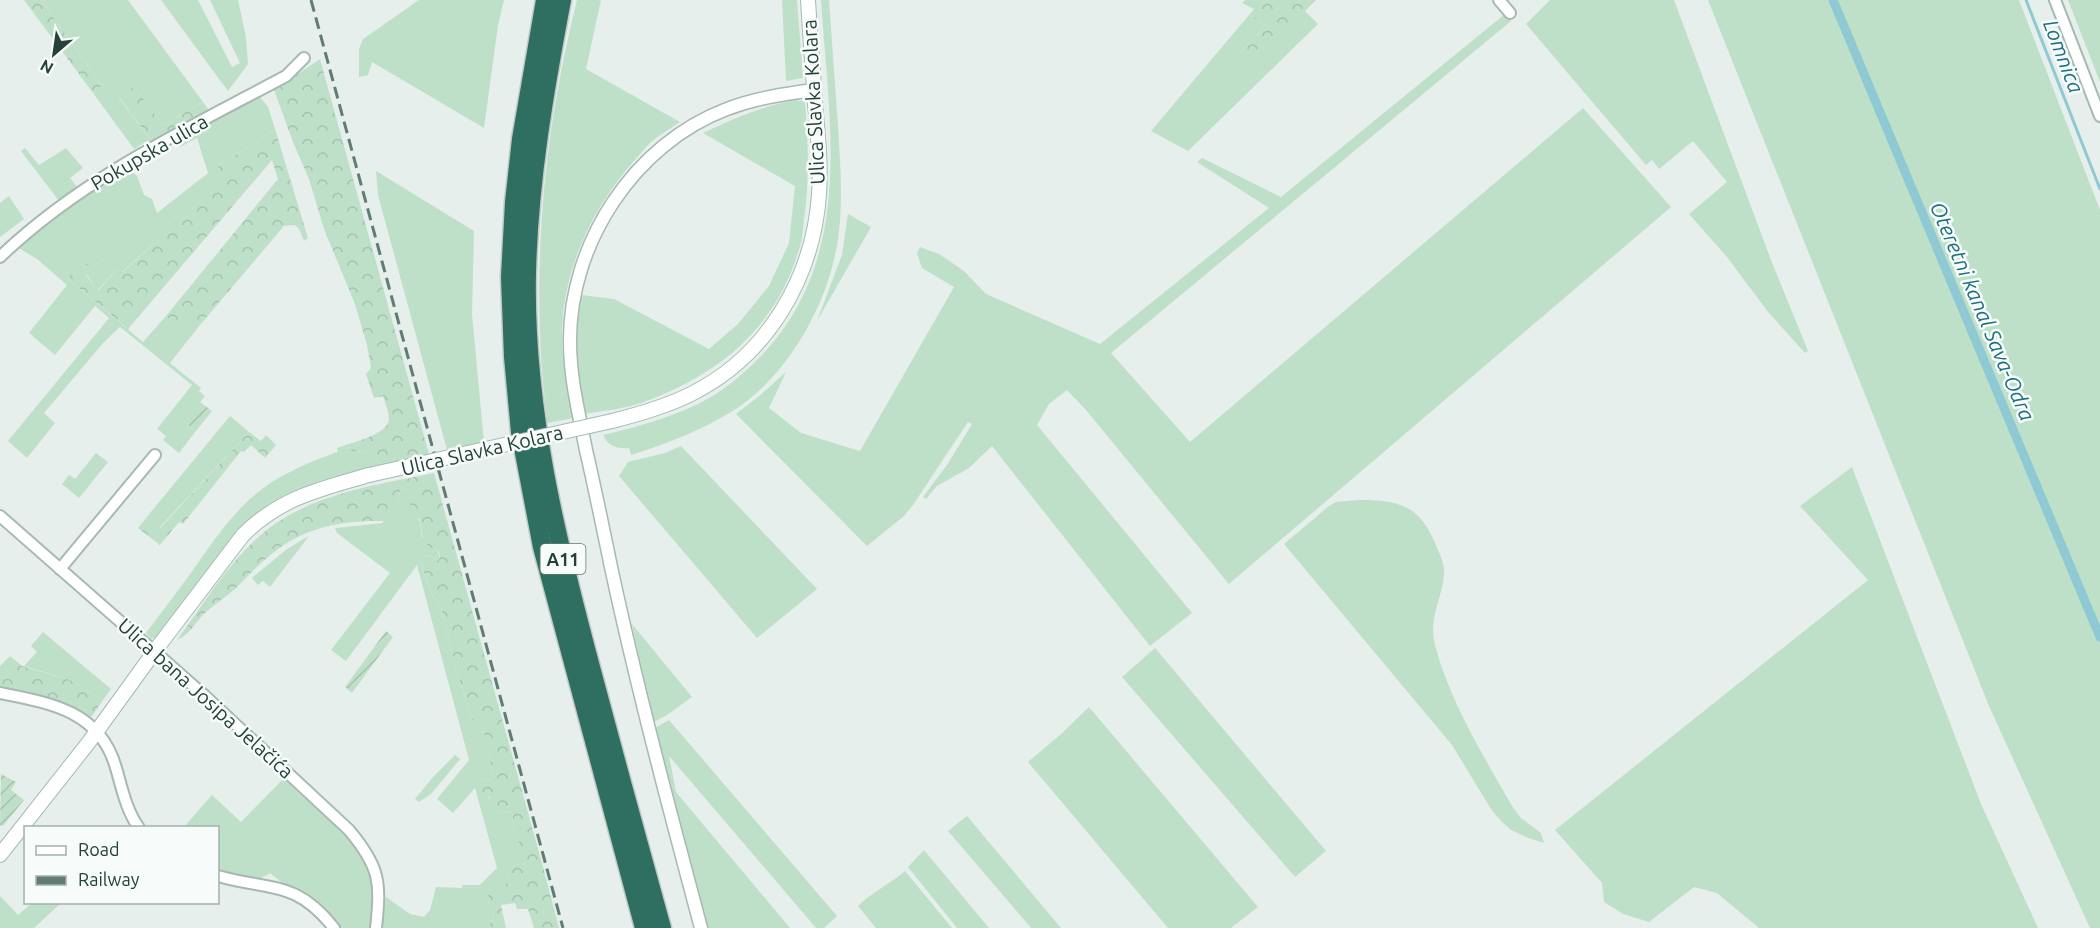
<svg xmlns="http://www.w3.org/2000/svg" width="2100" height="928" font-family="Ubuntu,sans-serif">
<defs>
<pattern id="forest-crowns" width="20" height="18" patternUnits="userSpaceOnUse" patternTransform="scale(1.5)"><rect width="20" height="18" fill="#bfe0c8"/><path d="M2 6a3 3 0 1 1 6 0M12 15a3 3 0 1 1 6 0" fill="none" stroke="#a4c1ad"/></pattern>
<pattern id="garden-furrows" width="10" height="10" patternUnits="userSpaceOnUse" patternTransform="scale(1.5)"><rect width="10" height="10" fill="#bfe0c8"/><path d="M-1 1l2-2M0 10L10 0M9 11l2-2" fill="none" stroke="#a4c1ad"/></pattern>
</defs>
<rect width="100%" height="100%" fill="#e6efeb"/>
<g fill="#bfe0c8">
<polygon points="41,0 128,0 203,102 163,125 134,86 119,98 152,142 148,145 145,142 134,149 93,93 102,86"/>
<polygon points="161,0 198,0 232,67 240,63 210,0 238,0 246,37 248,64 228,91"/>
<polygon points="419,0 504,0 498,25 484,128 372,62 368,75 359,77 359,49 363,39"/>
<path d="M577 0H601L586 69 680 122C670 129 659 135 650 143 644 149 638 157 632 163 590 212 562 272 562 337 562 365 568 391 574 418L547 423C545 400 542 377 541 354 534 235 548 115 577 0Z"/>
<polygon points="782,0 797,0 803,78 786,81"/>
<path d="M821 0H829C832 42 835 85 838 127 840 161 843 196 839 231 832 298 789 377 731 412 700 431 666 444 631 455L629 448C617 449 608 446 603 435 635 427 667 419 698 404 721 393 741 376 759 358 856 259 829 125 821 0Z"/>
<polygon points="1550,0 1674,0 1771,260 1808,351 1805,353 1768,312 1727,257 1689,214 1727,182 1693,141 1659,169 1652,160 1646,165 1526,24"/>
<polygon points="1708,0 2019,0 2100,210 2100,928 2090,928 1989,706"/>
<polygon points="2068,0 2100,0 2100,82"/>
<polygon points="1305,11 1318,24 1188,151 1151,131 1249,15 1265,25 1238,55 1243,60"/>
<polygon points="1505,14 1511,21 1111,353 1190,442 1583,108 1671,207 1229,584 1086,410 1067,390 1049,404 1037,425 1192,613 1150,646 992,446 969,468 937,486 926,499 923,497 947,465 972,424 968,422 913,505 904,516 867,546 736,414 758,397 786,372 769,408 801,433 860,451 954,287 922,268 917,253 920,247 939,254 964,271 986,294 1100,344 1269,208 1197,162 1202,158 1281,197"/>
<polygon points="260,97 268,107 275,129 213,170 217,180 163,228 158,240 122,272 118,268 97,291 86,273 133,235 90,267 67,278 143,342 166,316 175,324 187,313 200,325 170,363 201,388 199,391 205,396 185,421 196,431 179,453 163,440 166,436 157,429 192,385 120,327 104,342 44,413 55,423 27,458 8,441 109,318 95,306 55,355 29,333 67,285 37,259 17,247 72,204 127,168 137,176 144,195 152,199 157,213 208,173 197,138 180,147 177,140"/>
<path d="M795 100 805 101C808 141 810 179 804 219 803 228 803 238 800 246 777 328 719 375 641 403 623 409 603 411 583 414 577 371 574 339 581 295L614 299 709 349 738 324 769 286 789 243 795 186 703 133C733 119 762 106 795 100Z"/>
<polygon points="25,148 39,165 66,148 83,168 70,178 78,188 59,201 21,151"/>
<polygon points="376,171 474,231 472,314 484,442 447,450 378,195"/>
<polygon points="9,196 24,219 0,237 0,203"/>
<polygon points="848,214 871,227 817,321 842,255"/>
<polygon points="230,416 249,432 159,528 146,518"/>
<polygon points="681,446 817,589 757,638 619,476 628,462 665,453"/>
<path d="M351 447 353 452C365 450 375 452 380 466 334 475 297 485 259 513L159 637 151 639 146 633C163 610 181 587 198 563 215 538 233 513 257 493 284 471 318 459 351 447Z"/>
<polygon points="96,453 108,462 79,498 62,484 69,475 75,479"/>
<polygon points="1852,467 1981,804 2038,928 1759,928 1717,893 1694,887 1649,922 1623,914 1604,902 1602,883 1555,830 1868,580 1800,506"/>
<polygon points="407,488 420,523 422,537 438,552 440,559 438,561 431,556 425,555 421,565 433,597 438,601 441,607 456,668 472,720 481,718 483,726 494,778 492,781 483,780 487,794 497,813 506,811 512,813 514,828 527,863 507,867 509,881 506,889 487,898 494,916 487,928 382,928 386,897 410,914 424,917 430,910 436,887 462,888 462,885 480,885 497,868 475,788 453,813 437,799 469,760 417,565 346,661 331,650 390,573 337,533 335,528 383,523 383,513 397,506 400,491"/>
<path d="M1359 500C1399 500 1419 505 1435 543 1439 553 1445 563 1444 574 1442 600 1428 618 1435 645 1449 700 1484 757 1512 806L1521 818 1541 833 1544 843 1528 838 1511 830 1501 821 1491 809 1452 745 1284 544 1329 506 1336 502Z"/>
<polygon points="309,536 270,587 263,581 258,585 252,578 287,549"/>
<polygon points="632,624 692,697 667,715 652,723"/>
<polygon points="43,632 111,689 103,700 70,680 24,666 37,652 31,646"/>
<polygon points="1155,648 1326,851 1295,877 1122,677"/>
<polygon points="1089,707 1258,907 1231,928 1168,928 1028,762 1060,735"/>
<polygon points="669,720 837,916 824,928 816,928 669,756 676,792 790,928 708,928 653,729"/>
<polygon points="455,755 460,759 432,793 419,802 415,799 434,776"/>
<path d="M284 778C310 808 363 839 372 881 375 896 372 913 370 928H339L270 873 258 880 218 874V828H183L212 795 241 822Z"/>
<polygon points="967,816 1061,928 1031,928 948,831"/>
<polygon points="924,850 989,928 957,928 908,867"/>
<path d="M905 871 952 928H876L858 906C872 892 890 884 905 871Z"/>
<polygon points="0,896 18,915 32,903 61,903 34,928 0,928"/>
</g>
<g fill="url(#forest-crowns)">
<polygon points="24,0 41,0 102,86 93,93"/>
<polygon points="1245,0 1316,0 1305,11 1243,61 1238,55 1265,25 1249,15 1254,9 1242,3"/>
<path d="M320 59 429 454 380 466C375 452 365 450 352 452L350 447 338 452 337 448C350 443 388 435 389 419 389 412 385 403 383 396L374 398 366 374 371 368 367 345 355 304 324 229 309 179 293 142 274 90Z"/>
<polygon points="134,86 163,125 203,102 210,112 152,142 119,97"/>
<polygon points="275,129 308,238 304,241 299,229 295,225 284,226 200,325 187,314 175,324 166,316 278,179 272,160 128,329 67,278 79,267 87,264 90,266 131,233 133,235 86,273 88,278 98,291 118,268 123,272 158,240 152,231 159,225 163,228 216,180 213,170"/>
<polygon points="249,432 261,441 266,435 276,445 265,458 251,445 244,452 241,451 183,524 179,522 160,545 138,528 146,518 160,528"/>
<path d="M434 473 542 863 559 928H534L528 909H517L515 903 501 905 506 928H487L494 916 487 898 489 889H506V883L509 880 506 867 526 863 514 828 512 813 506 811 492 814 490 797 482 793 479 784 483 780 491 781 494 778 481 719 472 720 456 668 441 607 438 601 433 597 421 564 425 555 431 556 438 561 440 558 439 552C419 543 424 536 419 518H413L407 488 400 491 397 506 393 512 383 514V521C341 520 301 528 268 557 256 567 246 578 235 589 226 597 215 604 206 612 197 620 189 636 177 640 207 600 235 550 278 522 323 492 381 484 434 473Z"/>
<path d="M10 656 22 666 70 680 103 700 92 716 89 717C61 699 31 694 0 688V666Z"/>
</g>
<g fill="url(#garden-furrows)">
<polygon points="200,402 212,411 196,431 184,421"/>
<polygon points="386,631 393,637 352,693 345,687"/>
<polygon points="1,774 16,782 11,790 24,800 3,826 0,825"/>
</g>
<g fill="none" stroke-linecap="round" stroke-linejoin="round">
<polyline stroke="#8ec9d4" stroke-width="3" points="2026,0 2100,189"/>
<polyline stroke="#8ec9d4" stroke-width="9" points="1833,0 2100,637"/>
<defs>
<g id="minor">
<polyline points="1499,0 1510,13"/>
<polyline points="2055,0 2100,116"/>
<path d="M0 257C82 178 187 129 286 76L304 58"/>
<path d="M0 516 205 696 349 830C380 867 381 882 376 928"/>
<polyline points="60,569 155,455"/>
<path d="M0 693C51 703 100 711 116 768 122 788 126 810 139 828"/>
<path d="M218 876C270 891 295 879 334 928"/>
</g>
<path id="tertiary" d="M701 928C669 808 637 688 611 567 603 528 595 489 586 450 579 414 570 379 570 342 569 244 634 144 727 109 756 98 784 94 814 90"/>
<g id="secondary">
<path d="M612 421C640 414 668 406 693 393 768 355 813 277 819 195 821 165 818 134 815 104 813 69 810 35 808 0"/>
<path d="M0 855 89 742 157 648 243 535C280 498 320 489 369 475"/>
</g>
<g id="motorway">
<polyline points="545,0 521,139 514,202 510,277 513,357 520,432 542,547 644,928"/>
<path d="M562 0C545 90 529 181 527 273 524 409 557 541 592 671 615 757 638 842 662 928"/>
</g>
</defs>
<use href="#minor" stroke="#a8b8b2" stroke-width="14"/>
<use href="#tertiary" stroke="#a8b8b2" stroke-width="15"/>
<use href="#secondary" stroke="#a4bbb3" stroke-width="16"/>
<use href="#motorway" stroke="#c2cac8" stroke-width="21"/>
<use href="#minor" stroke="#fff" stroke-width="10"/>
<use href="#tertiary" stroke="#fff" stroke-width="12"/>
<use href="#secondary" stroke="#fff" stroke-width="14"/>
<use href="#motorway" stroke="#2f6f62" stroke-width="18"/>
<polyline stroke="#5f7d75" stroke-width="3" stroke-dasharray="12 6" stroke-linecap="butt" points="311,0 563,928"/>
<defs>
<polyline id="secondary-bridge" points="369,475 612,421"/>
</defs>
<use href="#secondary-bridge" stroke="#a4bbb3" stroke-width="16" stroke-linecap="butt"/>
<use href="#secondary-bridge" stroke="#fff" stroke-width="14"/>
</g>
<g text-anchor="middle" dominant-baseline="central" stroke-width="5" stroke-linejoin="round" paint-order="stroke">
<rect fill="#f7fbf9" stroke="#637a73" stroke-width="1.5" x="540.5" y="544" width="45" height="30" rx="4.5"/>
<g font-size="18" font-weight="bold" fill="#24423a">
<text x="563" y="559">A11</text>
</g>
<g font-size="20" fill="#24423a" stroke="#f7fbf9">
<text transform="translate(813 102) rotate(-93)">Ulica Slavka Kolara</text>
<text transform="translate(149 152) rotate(-30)">Pokupska ulica</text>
<text transform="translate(482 450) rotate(-13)">Ulica Slavka Kolara</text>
<text transform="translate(206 698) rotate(42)">Ulica bana Josipa Jelačića</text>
</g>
<g font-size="21" font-style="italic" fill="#1c6f80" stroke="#f7fbf9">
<text transform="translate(2064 56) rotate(69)">Lomnica</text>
<text transform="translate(1983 311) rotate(67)">Oteretni kanal Sava-Odra</text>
</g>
</g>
<rect x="24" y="826" width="195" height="78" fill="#f7fbf9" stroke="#a3b1ad" stroke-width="1.5"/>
<rect x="36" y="846" width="30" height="9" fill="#ffffff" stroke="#a3b1ad" stroke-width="1.5"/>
<text x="78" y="856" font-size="18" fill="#24423a">Road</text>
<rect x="36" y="876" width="30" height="9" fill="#5f7d75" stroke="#a3b1ad" stroke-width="1.5"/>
<text x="78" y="886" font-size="18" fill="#24423a">Railway</text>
<g transform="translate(54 54) rotate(209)" stroke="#f7fbf9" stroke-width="4.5" paint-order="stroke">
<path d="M0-4.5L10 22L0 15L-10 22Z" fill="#24423a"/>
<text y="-9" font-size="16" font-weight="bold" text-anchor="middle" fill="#24423a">N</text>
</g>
</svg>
